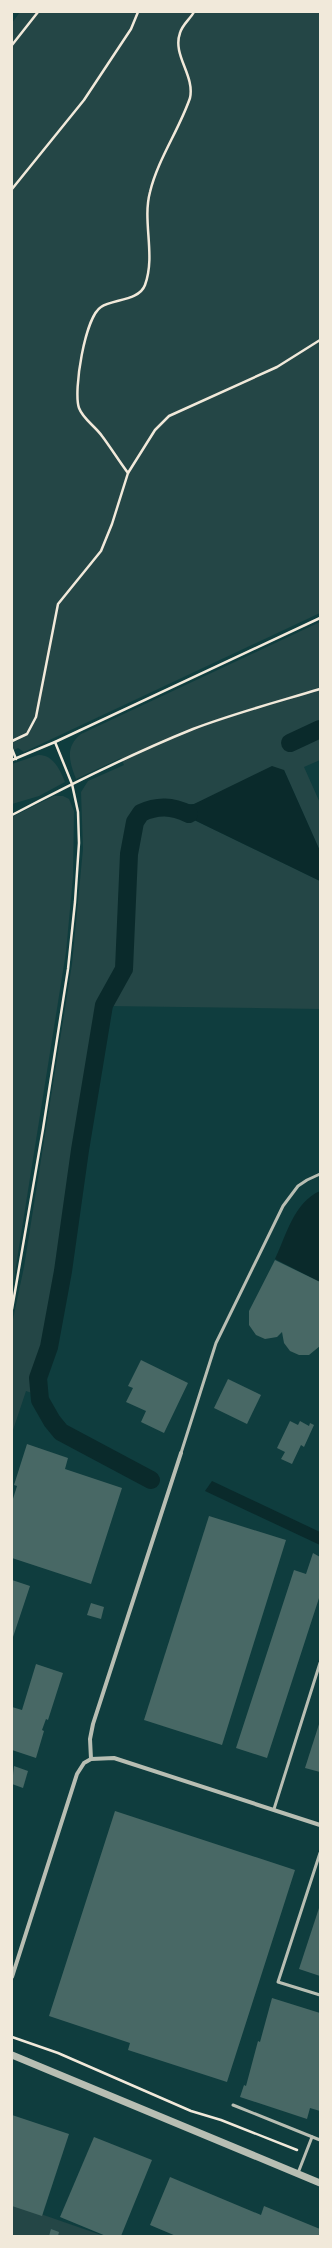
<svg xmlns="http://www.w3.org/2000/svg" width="332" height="2248" font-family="'Open Sans',sans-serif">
<rect width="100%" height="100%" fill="#0f3d3e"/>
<g fill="#244646">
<polygon points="20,12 320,12 320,613 24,752 18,748 12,751 12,23"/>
<path d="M320 622V760L304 767 320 803V851L284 770 194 804 183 805 159 802 147 805 133 815 126 840 120 966 104 993 102 1001 73 1156 45 1333 35 1369 32 1393 26 1391 12 1433V1324L24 1267 72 964 83 849 81 792 88 781 124 765 121 758 76 779C69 761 65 747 81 734Z"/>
<path d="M38 755C53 754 60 770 65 782L39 796 12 804V764Z"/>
<polygon points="54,796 63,796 69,799 74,811 73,877 66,952 12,1291 12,817"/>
<path d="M154 810 176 813 188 817 320 881V1009L109 1006 126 982 132 959 136 834C139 822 141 814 154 810Z"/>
<polygon points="12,2204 104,2236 12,2236"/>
</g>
<g fill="#0a2a2b">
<polygon points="272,766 284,770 320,851 320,881 188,817 165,811 168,802 183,805 194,804"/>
<path d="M320 1191V1282L275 1259C286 1236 294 1202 320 1191Z"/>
<polygon points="212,1481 320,1532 320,1545 205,1491"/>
</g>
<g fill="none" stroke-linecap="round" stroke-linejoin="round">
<g stroke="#0a2a2b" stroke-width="18">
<polyline points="290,743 320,729"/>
<path d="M151 1480 61 1432 52 1421 40 1400 38 1378 49 1347 63 1271 80 1150 104 1005 124 969 129 854 135 822 141 813C158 805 172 806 189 814"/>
</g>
</g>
<g fill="#486865">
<polygon points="275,1260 320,1282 320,1346 309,1355 299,1355 290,1351 284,1343 282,1332 277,1337 265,1339 256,1335 249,1325 249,1311"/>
<polygon points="141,1360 188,1383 164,1433 141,1422 146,1411 126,1402 133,1388 128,1386"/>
<polygon points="228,1379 261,1395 247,1424 214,1408"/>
<polygon points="290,1421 298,1425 300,1421 309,1426 310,1423 314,1425 304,1447 301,1445 292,1464 281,1459 285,1452 277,1448"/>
<polygon points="27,1444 68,1458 65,1469 122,1488 91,1584 12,1558 12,1502 17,1486 14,1485"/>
<polygon points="209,1516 286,1540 222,1745 144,1720"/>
<polygon points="313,1553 320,1557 320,1595 267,1758 236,1748 294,1570 306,1574"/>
<polygon points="12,1580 30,1586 12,1640"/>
<polygon points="91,1603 104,1607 101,1619 87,1615"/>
<polygon points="36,1664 63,1673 48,1720 46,1719 42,1730 44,1731 36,1758 12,1750 12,1707 22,1710"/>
<polygon points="320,1721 320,1772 305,1768"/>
<polygon points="14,1766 28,1771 23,1788 12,1784"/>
<polygon points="115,1811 295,1870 227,2082 128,2050 130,2043 49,2016"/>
<polygon points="320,1905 320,1976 299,1969"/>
<polygon points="272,1998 320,2013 320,2111 310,2108 307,2119 240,2097 244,2085 246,2086 258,2041 260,2042"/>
<polygon points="12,2115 69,2134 42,2216 12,2206"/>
<polygon points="94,2137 152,2160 121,2236 106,2236 60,2217"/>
<polygon points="170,2177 261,2215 264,2206 320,2229 320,2236 176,2236 150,2225"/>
<polygon points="51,2229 59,2232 58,2236 49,2236"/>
</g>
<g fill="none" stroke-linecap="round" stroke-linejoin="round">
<g stroke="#f1e9da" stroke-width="2.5">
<polyline points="12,45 38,12"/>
<polyline points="12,189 84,100 131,29 138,12"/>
<path d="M128 473C119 461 111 448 102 436 95 426 83 419 79 408 73 391 85 317 101 307 113 299 139 301 145 285 156 255 142 222 150 192 158 159 179 130 190 98 195 75 172 55 180 33 182 25 190 19 194 12"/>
<polyline points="12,741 27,734 36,717 58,604 101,551 112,524 128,473 155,430 169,416 277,367 320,340"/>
<polyline points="12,749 16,759"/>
<polyline points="12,760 55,742 320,618"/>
<path d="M12 815C71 784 131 754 193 729 235 713 277 702 320 689"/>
<polyline points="12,1309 43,1129 68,969 75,902 79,843 78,812 72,784 55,742"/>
<polyline points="12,2037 58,2053 191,2111 221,2120 297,2150"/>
</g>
<g stroke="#b8beb3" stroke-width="3">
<polyline points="181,1453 216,1343 283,1206 298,1186 307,1180 320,1174"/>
<polyline points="274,1809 320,1663"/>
<polyline points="320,1853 278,1982 320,1995"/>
<polyline points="233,2105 320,2140"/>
<polyline points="298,2173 312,2137"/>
</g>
<g stroke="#b8beb3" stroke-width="4">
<polyline points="91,1759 114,1758 320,1825"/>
<polyline points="12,1977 77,1774 84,1763 91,1759 90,1739 93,1724 181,1453"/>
</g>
<polyline stroke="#b8beb3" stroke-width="7" points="12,2055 320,2183"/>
</g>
<rect width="332" height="2248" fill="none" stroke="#f1e9da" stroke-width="26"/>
</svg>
